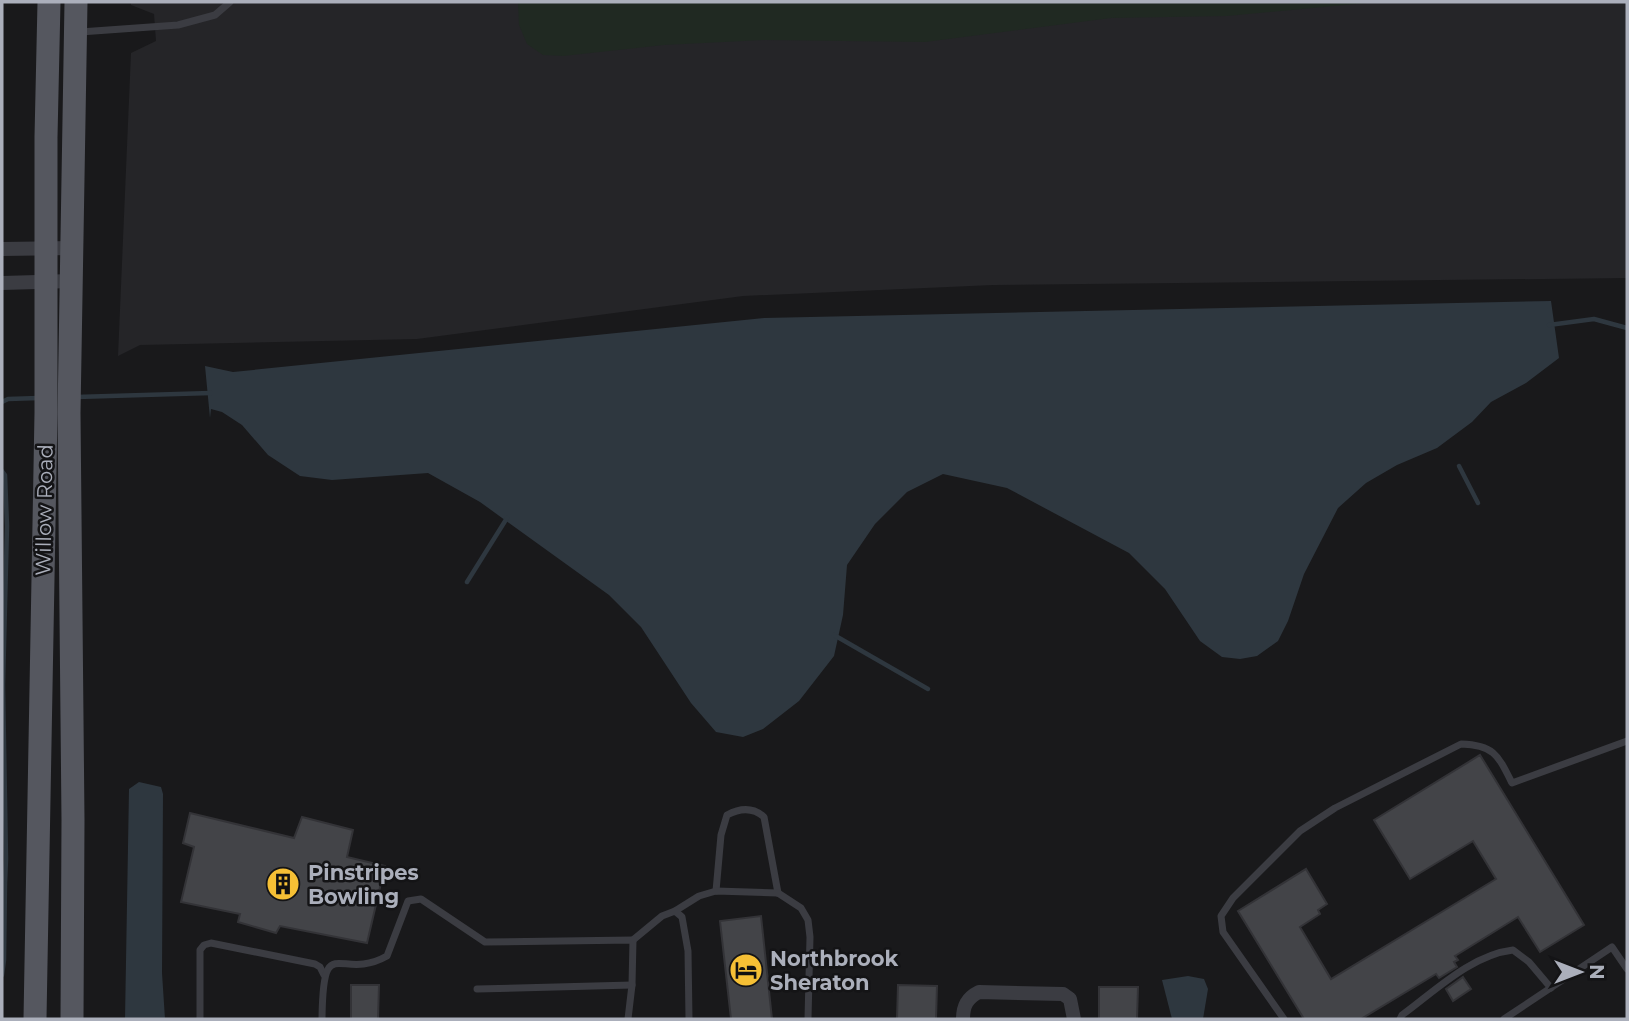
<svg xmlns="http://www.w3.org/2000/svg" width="1629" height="1021" font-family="Montserrat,sans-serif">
<rect width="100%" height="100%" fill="#19191b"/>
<polygon fill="#252528" points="131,2 1627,2 1627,278 993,285 743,296 417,339 140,345 118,356 131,53 156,41 154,14 131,5"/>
<polygon fill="#202922" points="518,2 1377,2 1227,16 1111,18 925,42 765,40 664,45 563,56 543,55 527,44 519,25"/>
<g fill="#2e373f">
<polygon points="1551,301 1559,358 1526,383 1491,402 1472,422 1437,448 1397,465 1366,483 1338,508 1304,574 1288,621 1278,641 1257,656 1240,659 1222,657 1200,641 1165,589 1129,553 1007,488 943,474 907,492 875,524 847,565 843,615 834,656 799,701 763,729 743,737 716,732 691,703 641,627 609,595 480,502 428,473 332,480 300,476 268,455 242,425 222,412 211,409 210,418 205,366 233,372 764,318"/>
<polygon points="139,782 161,787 163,794 162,973 165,1019 125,1019 129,789"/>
<polygon points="1188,976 1204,979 1208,989 1203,1019 1172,1019 1162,980"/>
</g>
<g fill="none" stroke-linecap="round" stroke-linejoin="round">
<g stroke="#2e373f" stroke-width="4.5">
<polyline points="1549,325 1594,319 1627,328"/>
<polyline points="76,397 211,393"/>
<polyline points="2,402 8,399 39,398"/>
<polyline points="1459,466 1478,503"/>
<polyline points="2,471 5,475 7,526 3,685 6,859 5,884 2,884"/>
<polyline points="467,582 507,518"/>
<polyline points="834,635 928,689"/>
<polyline points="2,975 4,960 5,884"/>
</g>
</g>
<g fill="#434448" stroke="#333337" stroke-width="2">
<polygon points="1480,755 1584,925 1540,952 1518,917 1455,956 1458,960 1454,962 1457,967 1439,978 1436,974 1361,1019 1304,1019 1238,911 1306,869 1327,904 1318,910 1320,914 1300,927 1331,979 1496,879 1473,841 1410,879 1374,820"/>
<polygon points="190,813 294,838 302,817 353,830 347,857 385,866 367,943 280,926 276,933 238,922 240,914 181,902 194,847 183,843"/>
<polygon points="761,916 772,1019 731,1019 720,921"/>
<polygon points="1463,977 1471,989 1453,1001 1446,989"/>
<polygon points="351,985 379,985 378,1019 351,1019"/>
<polygon points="898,985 937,986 936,1019 897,1019"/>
<polygon points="1099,987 1138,987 1137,1019 1099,1019"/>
</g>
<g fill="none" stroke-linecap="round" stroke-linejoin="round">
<g stroke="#3b3c42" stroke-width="7">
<polyline points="80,32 178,25 215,15 230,2"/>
<path d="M716 891 721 835 727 815C740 808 753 807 764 817L778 893"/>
<polyline points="675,911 699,896 716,891 778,893 801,908 808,920 810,937 808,1019"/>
<polyline points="633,940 662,916 675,911 682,917 688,951 689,1019"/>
<polyline points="477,989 632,985"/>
<polyline points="200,1019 200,950 204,945 211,943 315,964 320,967 324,975"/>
<path d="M322 1019C323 928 339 983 387 956L408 901 421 899 485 942 633 940 632 985 628 1019"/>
<path d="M1284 1019 1223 932 1221 916 1233 898 1300 831 1335 808 1461 744C1494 745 1498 755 1512 783L1627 741"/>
<path d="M1400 1019 1402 1015C1435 991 1471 955 1513 950L1529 962 1551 988"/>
<polyline points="1504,1019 1612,947 1627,969"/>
</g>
<g stroke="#3b3c42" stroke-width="14">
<polyline points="2,249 73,248"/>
<polyline points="2,283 72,281"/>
<path d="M963 1019C963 1006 967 998 979 992L1063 994 1070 999 1074 1019"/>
</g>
<g stroke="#55575f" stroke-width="23">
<polyline points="35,1019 46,413 46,137 49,2"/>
<polyline points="72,1019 73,820 69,413 76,2"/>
</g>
</g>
<defs>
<symbol id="building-disc" viewBox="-11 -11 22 22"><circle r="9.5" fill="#f6c035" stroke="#141416"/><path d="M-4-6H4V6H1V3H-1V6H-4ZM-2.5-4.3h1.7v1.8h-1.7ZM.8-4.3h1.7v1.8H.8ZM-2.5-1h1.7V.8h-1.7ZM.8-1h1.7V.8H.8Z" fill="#111"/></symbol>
<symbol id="hotel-disc" viewBox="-11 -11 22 22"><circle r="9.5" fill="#f6c035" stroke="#141416"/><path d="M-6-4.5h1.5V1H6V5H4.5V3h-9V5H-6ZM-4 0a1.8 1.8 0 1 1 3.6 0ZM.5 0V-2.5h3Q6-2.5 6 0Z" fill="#111"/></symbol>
</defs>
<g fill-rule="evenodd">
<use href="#building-disc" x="264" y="865" width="38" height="38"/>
<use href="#hotel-disc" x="727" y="951" width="38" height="38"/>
</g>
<g text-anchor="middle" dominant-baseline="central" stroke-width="5" stroke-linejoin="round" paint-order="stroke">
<g font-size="21" fill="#abafbb" stroke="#141416">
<text transform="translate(44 510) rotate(-89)">Willow Road</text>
</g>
<g font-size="21" font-weight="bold" fill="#abafbb" stroke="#141416" text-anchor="start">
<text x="308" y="872">Pinstripes<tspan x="308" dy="24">Bowling</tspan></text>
<text x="770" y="958">Northbrook<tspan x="770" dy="24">Sheraton</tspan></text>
</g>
</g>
<rect width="1629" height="1021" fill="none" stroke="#abafbb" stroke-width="7"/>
<g transform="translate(1580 972) rotate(90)" stroke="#141416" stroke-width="5" paint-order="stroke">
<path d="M0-5L12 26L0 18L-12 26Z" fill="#abafbb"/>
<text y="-10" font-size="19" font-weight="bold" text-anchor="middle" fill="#abafbb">N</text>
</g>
</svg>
